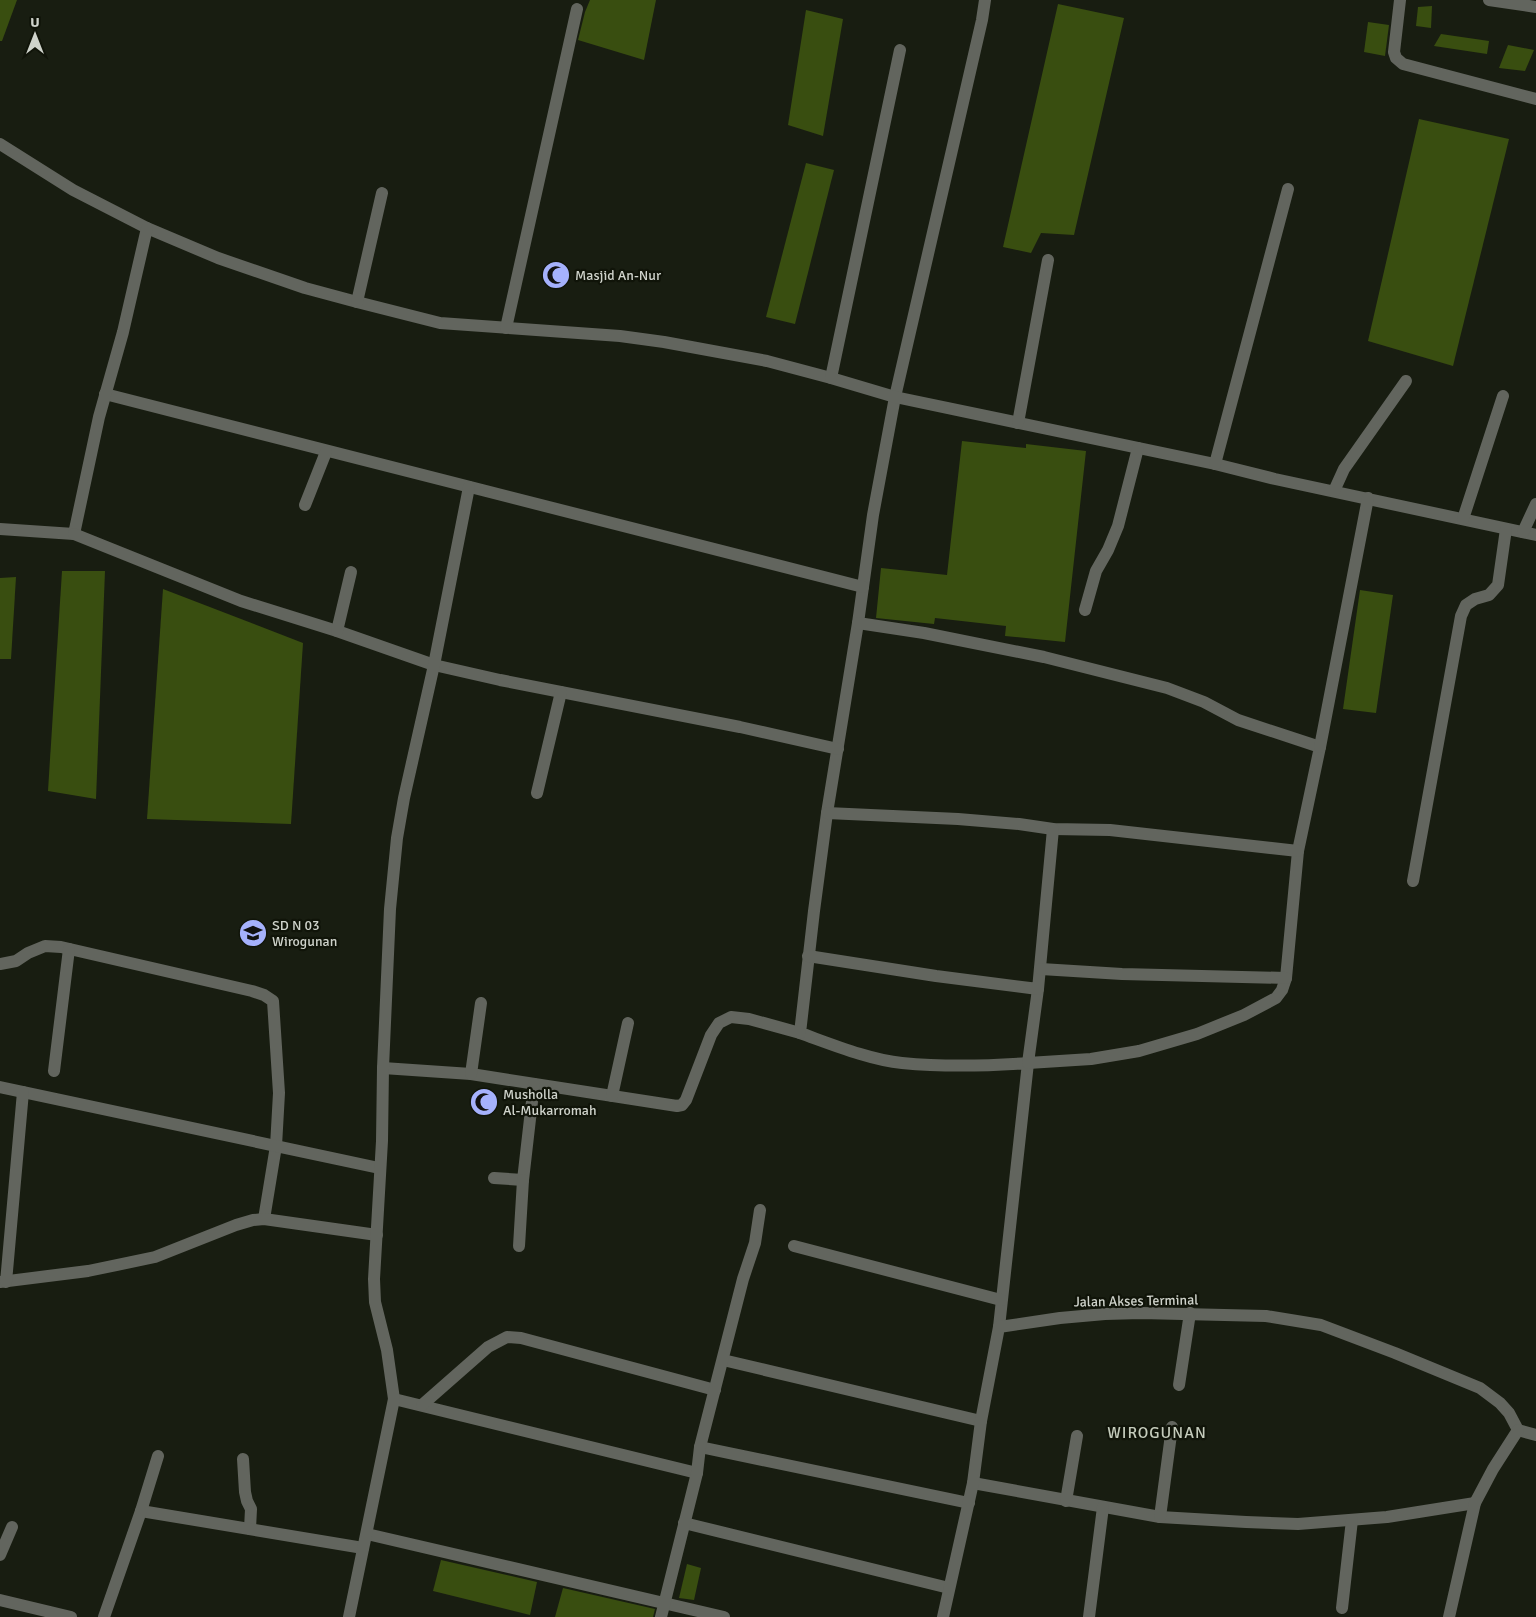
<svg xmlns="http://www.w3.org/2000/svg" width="1536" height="1617" font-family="Signika,sans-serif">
<rect width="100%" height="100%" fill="#181d11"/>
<g fill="#394e10">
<polygon points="0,0 17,0 2,41 0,41"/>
<polygon points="590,0 656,0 644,60 578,40 585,12"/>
<polygon points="1058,4 1124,18 1074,235 1041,233 1031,253 1003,247"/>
<polygon points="1432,6 1431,28 1416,26 1418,7"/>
<polygon points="806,10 843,19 823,136 788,125"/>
<polygon points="1368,22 1389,25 1385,56 1364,52"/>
<polygon points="1441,34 1489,41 1487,54 1434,46"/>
<polygon points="1508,45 1534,50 1525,71 1499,68"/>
<polygon points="1419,119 1509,139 1453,366 1368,341"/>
<polygon points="806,163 834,170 795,324 766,317"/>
<polygon points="962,441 1026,448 1026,444 1086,451 1065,642 1005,636 1006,626 935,618 934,624 876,618 881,568 947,575"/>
<polygon points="62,571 105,571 96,799 48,791"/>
<polygon points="16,577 11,659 0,659 0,578"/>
<polygon points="163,589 303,643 291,824 147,819"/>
<polygon points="1360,590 1393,595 1376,713 1343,709"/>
<polygon points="441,1560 537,1582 530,1615 433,1591"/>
<polygon points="687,1564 701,1568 694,1600 679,1598"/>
<polygon points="563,1588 655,1609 653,1617 555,1617"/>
</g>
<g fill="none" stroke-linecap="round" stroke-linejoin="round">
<g stroke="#62655e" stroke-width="12">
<path d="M985 0 982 20 895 397 873 515 858 623 827 813 814 911 800 1033C831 1044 870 1060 902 1063 944 1067 987 1066 1028 1063L999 1327"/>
<polyline points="1400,0 1394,52 1396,58 1403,64 1536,99"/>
<polyline points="1489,0 1536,7"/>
<polyline points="0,144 73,190 147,228 218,258 305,288 357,302 440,323 620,336 664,342 767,361 831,378 895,397 1215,464 1275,479 1536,535"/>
<polyline points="357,302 382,193"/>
<polyline points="506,328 577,9"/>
<polyline points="831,378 900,50"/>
<path d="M105 394C357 460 611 521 863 587"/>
<polyline points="1018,423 1048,260"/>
<polyline points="1215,464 1288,189"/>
<polyline points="1334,491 1344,469 1406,381"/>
<polyline points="305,505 326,452"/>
<polyline points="1463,519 1503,396"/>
<polyline points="0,529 74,534 99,417 123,332 147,228"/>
<polyline points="1523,532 1536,504"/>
<polyline points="74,534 241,601 337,631 434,665 500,680 740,727 838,749"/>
<polyline points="1085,610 1096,571 1108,550 1118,526 1138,448"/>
<polyline points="858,623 924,633 1044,657 1167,688 1204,702 1238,720 1320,747 1298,851 1286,978 1282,990 1276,998 1244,1015 1197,1034 1139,1051 1091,1059 1028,1063 1038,989"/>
<polyline points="337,631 351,572"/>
<polyline points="1320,747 1368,498"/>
<polyline points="537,793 561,692"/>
<polyline points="827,813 958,819 1019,824 1053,829 1110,830 1298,851"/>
<polyline points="1413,881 1461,616 1466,605 1475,599 1489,595 1498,585 1506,529"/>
<polyline points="808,956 936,976 1038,989 1053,829"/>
<polyline points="0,964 16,961 28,953 45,946 61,947 252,991 264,995 273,1001 279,1093 276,1146 264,1219"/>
<polyline points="1041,969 1122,974 1286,978"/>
<polyline points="383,1068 471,1074 677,1106 682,1105 686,1100 711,1035 719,1023 731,1017 749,1019 800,1033"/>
<polyline points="54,1071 69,949"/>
<polyline points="471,1074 481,1003"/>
<polyline points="0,1087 379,1168"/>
<polyline points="612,1096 628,1023"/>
<polyline points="494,1178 523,1180 534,1084"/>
<polyline points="519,1246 523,1180"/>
<polyline points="794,1246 1001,1300"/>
<polyline points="0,1282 88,1271 155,1257 236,1225 253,1220 264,1219 377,1235"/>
<polyline points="6,1282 23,1092"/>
<polyline points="723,1360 981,1421"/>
<polyline points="1179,1385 1190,1313"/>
<polyline points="394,1399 697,1473"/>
<polyline points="422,1405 488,1347 507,1337 521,1338 715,1390"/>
<polyline points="700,1447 969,1503"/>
<polyline points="243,1459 245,1492 247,1501 251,1509 250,1529"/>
<polyline points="973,1483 1160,1517 1246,1522 1298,1524 1387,1517 1475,1503"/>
<polyline points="1066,1501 1077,1436"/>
<polyline points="141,1511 363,1548"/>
<polyline points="1160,1517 1172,1427"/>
<polyline points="684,1523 949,1588"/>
<polyline points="367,1534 724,1617"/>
<polyline points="0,1555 12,1527"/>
<polyline points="0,1600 71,1617"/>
<polyline points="1342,1608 1352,1520"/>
<polyline points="104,1617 141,1511 158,1456"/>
<polyline points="349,1617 394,1399 387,1350 375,1302 374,1279 382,1141 383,1068 390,909 397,838 404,798 434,665 469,487"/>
<polyline points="661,1617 697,1473 700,1447 743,1279 755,1243 760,1210"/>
<polyline points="943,1617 973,1483 981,1421 999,1327 1060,1318 1105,1314 1141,1313 1266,1316 1321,1325 1395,1353 1480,1388 1500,1403 1509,1413 1518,1430 1536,1435"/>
<polyline points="1089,1617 1103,1507"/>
<polyline points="1449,1617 1475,1503 1493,1469 1518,1430"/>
</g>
</g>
<defs>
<symbol id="mosque-disc" viewBox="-11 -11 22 22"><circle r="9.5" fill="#a5b1fc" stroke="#101409"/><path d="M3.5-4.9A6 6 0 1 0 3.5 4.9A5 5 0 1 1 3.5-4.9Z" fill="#111"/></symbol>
<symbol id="school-disc" viewBox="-11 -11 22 22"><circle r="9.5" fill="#a5b1fc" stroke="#101409"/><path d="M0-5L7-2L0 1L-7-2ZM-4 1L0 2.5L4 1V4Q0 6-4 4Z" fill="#111"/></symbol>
</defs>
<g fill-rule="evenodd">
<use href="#mosque-disc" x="540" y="259" width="32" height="32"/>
<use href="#school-disc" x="237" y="917" width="32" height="32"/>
<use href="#mosque-disc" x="468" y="1086" width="32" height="32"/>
</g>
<g text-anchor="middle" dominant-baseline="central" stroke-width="4.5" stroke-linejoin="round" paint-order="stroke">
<g font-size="14" fill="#cfd3cb" stroke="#101409" text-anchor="start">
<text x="575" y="275">Masjid An-Nur</text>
<text x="272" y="925">SD N 03<tspan x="272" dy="16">Wirogunan</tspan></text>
<text x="503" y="1094">Musholla<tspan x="503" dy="16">Al-Mukarromah</tspan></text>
</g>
<g font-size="14" fill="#cfd3cb" stroke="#101409">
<text transform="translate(1136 1301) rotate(-1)">Jalan Akses Terminal</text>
</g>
<g font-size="16" letter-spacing="1" fill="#c5ccbc" stroke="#101409">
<text x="1157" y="1433">WIROGUNAN</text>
</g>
</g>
<g transform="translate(35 35)" stroke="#101409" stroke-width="4" paint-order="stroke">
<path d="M0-4L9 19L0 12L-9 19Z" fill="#cfd3cb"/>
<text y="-8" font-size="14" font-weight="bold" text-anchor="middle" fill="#cfd3cb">U</text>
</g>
</svg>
